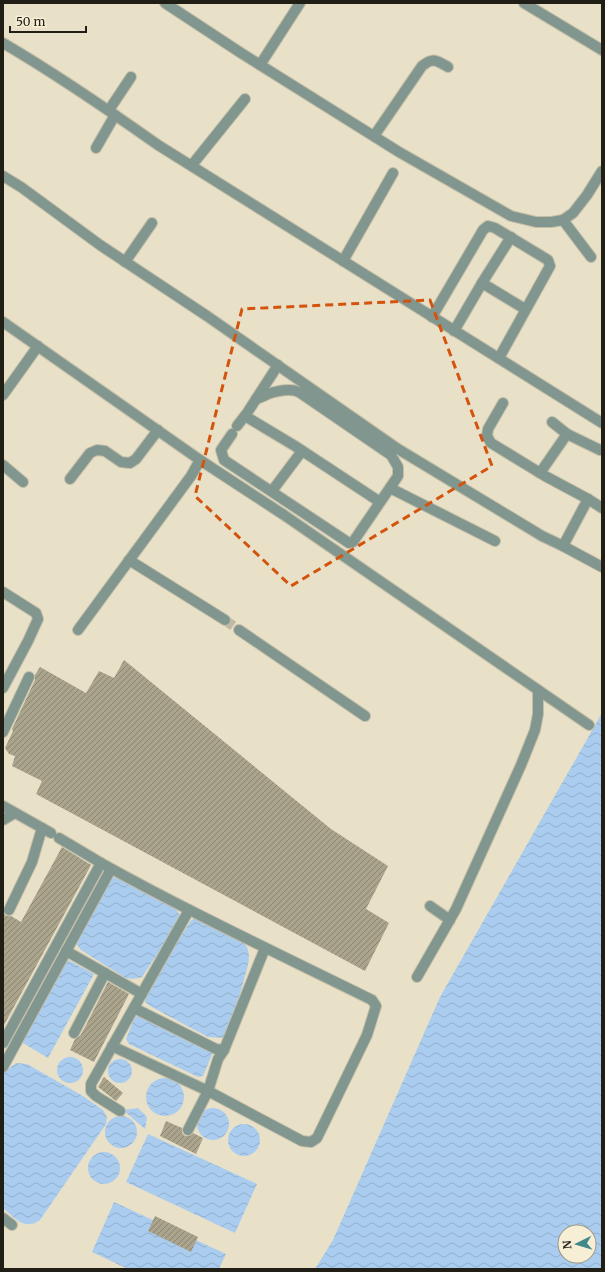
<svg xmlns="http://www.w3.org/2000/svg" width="605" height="1272" font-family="Merriweather,serif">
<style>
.water{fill:url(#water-waves);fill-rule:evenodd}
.building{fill:url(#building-hatch)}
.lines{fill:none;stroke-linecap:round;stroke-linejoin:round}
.minor-tunnel{stroke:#c0baa4;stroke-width:10;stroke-dasharray:10 5;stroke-linecap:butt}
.minor-casing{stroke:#c4bea8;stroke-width:12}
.minor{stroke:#80968e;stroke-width:10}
.marked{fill:none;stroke:#d4530d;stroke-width:3;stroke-dasharray:8 5;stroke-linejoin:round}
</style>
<defs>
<pattern id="water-waves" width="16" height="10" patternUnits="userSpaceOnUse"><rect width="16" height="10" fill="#aaccef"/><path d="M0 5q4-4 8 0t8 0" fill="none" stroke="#92afcc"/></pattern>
<pattern id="building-hatch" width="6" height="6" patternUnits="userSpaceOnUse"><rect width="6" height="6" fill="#aba48d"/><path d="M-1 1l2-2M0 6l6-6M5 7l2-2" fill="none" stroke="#8b8572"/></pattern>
</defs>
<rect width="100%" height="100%" fill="#e8e1c8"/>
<g class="water">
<path d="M 602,713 L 602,1269 L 315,1269 L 333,1240 L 440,997 ZM 565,1232 L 589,1232 L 589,1256 L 565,1256 Z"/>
<path d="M 112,877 L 118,878 L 174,905 L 179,914 L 179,921 L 142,977 C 136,979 132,979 126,978 L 81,950 L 77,945 L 77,938 Z"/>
<path d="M 199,918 L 240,939 C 249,946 250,954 248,965 L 229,1033 L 223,1038 L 208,1037 L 150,1006 L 145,1002 L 146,994 L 149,986 L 190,922 L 193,919 Z"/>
<path d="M 64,958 L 94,974 L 48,1058 L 18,1040 Z"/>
<path d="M 142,1015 L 213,1052 L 203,1076 L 198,1077 L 129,1044 L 126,1039 L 135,1017 Z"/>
<circle cx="70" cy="1070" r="13"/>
<circle cx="120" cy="1071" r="12"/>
<path d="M 16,1063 L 27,1064 L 83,1096 L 103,1110 L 107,1117 L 106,1124 L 40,1220 C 24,1231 15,1218 3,1208 L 3,1073 Z"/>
<circle cx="165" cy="1097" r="19"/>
<circle cx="213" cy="1124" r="16"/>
<path d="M 138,1108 L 147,1117 L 145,1129 L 123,1110 Z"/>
<circle cx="121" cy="1132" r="16"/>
<circle cx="244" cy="1140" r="16"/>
<path d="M 148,1134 L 257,1184 L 235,1233 L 126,1182 Z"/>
<circle cx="104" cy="1168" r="16"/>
<path d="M 114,1202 L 226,1254 L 219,1269 L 128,1269 L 92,1252 Z"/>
</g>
<g class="building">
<path d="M 124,660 L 331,829 L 388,866 L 366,909 L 389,923 L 365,971 L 36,794 L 42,781 L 12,766 L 15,756 L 9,754 L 5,748 L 13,731 L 12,729 L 35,680 L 35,675 L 40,667 L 86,693 L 99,671 L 114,678 Z"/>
<path d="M 62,847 L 91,865 L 3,1027 L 3,912 L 6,916 L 11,916 L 21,922 Z"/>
<path d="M 108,982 L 129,994 L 94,1062 L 70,1050 L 75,1039 L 80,1036 L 85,1027 Z"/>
<path d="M 104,1077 L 123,1093 L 116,1101 L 98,1087 Z"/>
<path d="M 166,1121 L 182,1128 L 182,1133 L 185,1136 L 189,1136 L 193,1133 L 203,1138 L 196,1154 L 160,1136 Z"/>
<path d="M 155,1216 L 198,1237 L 191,1252 L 148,1231 Z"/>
</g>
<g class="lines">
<path class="minor-tunnel" d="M 225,620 L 239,630"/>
<defs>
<g id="minor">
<path d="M 165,3 L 241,53 L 399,152 L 511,216 L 536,222 L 551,222 L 563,220 L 573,213 L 587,195 L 602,171"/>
<path d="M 524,3 L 602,50"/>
<path d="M 3,43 C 56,74 107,109 158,145 L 602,423"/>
<path d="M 260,65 L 300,3"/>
<path d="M 109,110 L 131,77"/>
<path d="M 374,136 L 422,66 C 433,57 436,60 448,67"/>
<path d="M 96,148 L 115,115"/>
<path d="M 192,165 L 245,99"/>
<path d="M 3,176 L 21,187 L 100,245 L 207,316 L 398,449 L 542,536 L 563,546 L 602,567"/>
<path d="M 563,220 L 591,257"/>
<path d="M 511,237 L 482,283 L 525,309"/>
<path d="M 343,261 L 393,173"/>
<path d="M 125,262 L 152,223"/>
<path d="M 432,317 L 483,230 L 488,226 L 495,228 L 548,260 L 550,266 L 499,358"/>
<path d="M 3,322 L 200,460 L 284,515 L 589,725"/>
<path d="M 454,331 L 482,283"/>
<path d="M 3,395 L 38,346"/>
<path d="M 503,403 L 488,429 L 487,436 L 491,443 L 545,476 L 588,499 L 602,508"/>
<path d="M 249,410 L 278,365"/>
<path d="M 245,416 L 295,446 L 380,502"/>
<path d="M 552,422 L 567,434"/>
<path d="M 237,426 L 247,413"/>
<path d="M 232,434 L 221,450 L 224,460 L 349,543 L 353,542 L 398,476 L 398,467 L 391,455 L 299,392 C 290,388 277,391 268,394 C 264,396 260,398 256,399"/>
<path d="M 3,465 L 23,482"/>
<path d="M 540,473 L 567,434 L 600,450"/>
<path d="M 70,479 L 90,453 L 97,450 L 105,451 L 121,462 L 130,463 L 136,459 L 158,430"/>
<path d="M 390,488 L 495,541"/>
<path d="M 272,491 L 302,451"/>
<path d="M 563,546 L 588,499"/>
<path d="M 129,560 L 225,620"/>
<path d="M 3,592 L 36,613 L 38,619 L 28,641 L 3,688"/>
<path d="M 78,630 L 191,476 L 200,460"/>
<path d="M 239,630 L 365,716"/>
<path d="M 3,732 L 29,677"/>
<path d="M 3,806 L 51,833"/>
<path d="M 3,820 L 15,813"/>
<path d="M 101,863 C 189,912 281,955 372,1000 L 376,1006 L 367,1035 L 317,1138 L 311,1142 L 302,1141 L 208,1091 L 112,1046"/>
<path d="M 430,906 L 450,920"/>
<path d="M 9,910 L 32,862 L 42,828"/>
<path d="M 66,951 L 142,994"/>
<path d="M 417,977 L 456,909 L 521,765 L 535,730 L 538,714 L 538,690"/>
<path d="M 134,1008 L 216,1049 L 224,1050 L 218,1059 L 208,1091 L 188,1130"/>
<path d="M 74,1033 L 105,973"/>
<path d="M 3,1043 L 101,863 L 59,838"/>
<path d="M 224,1050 L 265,948"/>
<path d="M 3,1067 L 111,869"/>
<path d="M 120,1111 L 96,1096 L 91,1091 L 91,1084 L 189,910"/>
<path d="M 3,1218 L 12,1225"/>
</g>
</defs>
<use href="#minor" class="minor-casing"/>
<use href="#minor" class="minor"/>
</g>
<path class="marked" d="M 430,300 L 492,466 L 291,586 L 195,496 L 242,309 Z"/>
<rect width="605" height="1272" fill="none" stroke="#201e15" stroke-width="8"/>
<g transform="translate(577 1244) rotate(265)"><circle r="19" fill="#f6eed5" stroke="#a09b88"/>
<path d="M0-3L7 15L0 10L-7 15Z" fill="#428a89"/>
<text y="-6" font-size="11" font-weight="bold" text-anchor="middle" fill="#201e15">N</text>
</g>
<path d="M10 26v6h76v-6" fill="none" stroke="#201e15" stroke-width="2"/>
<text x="16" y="26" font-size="12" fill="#201e15" stroke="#f6eed5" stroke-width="3" paint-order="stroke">50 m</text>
</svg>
